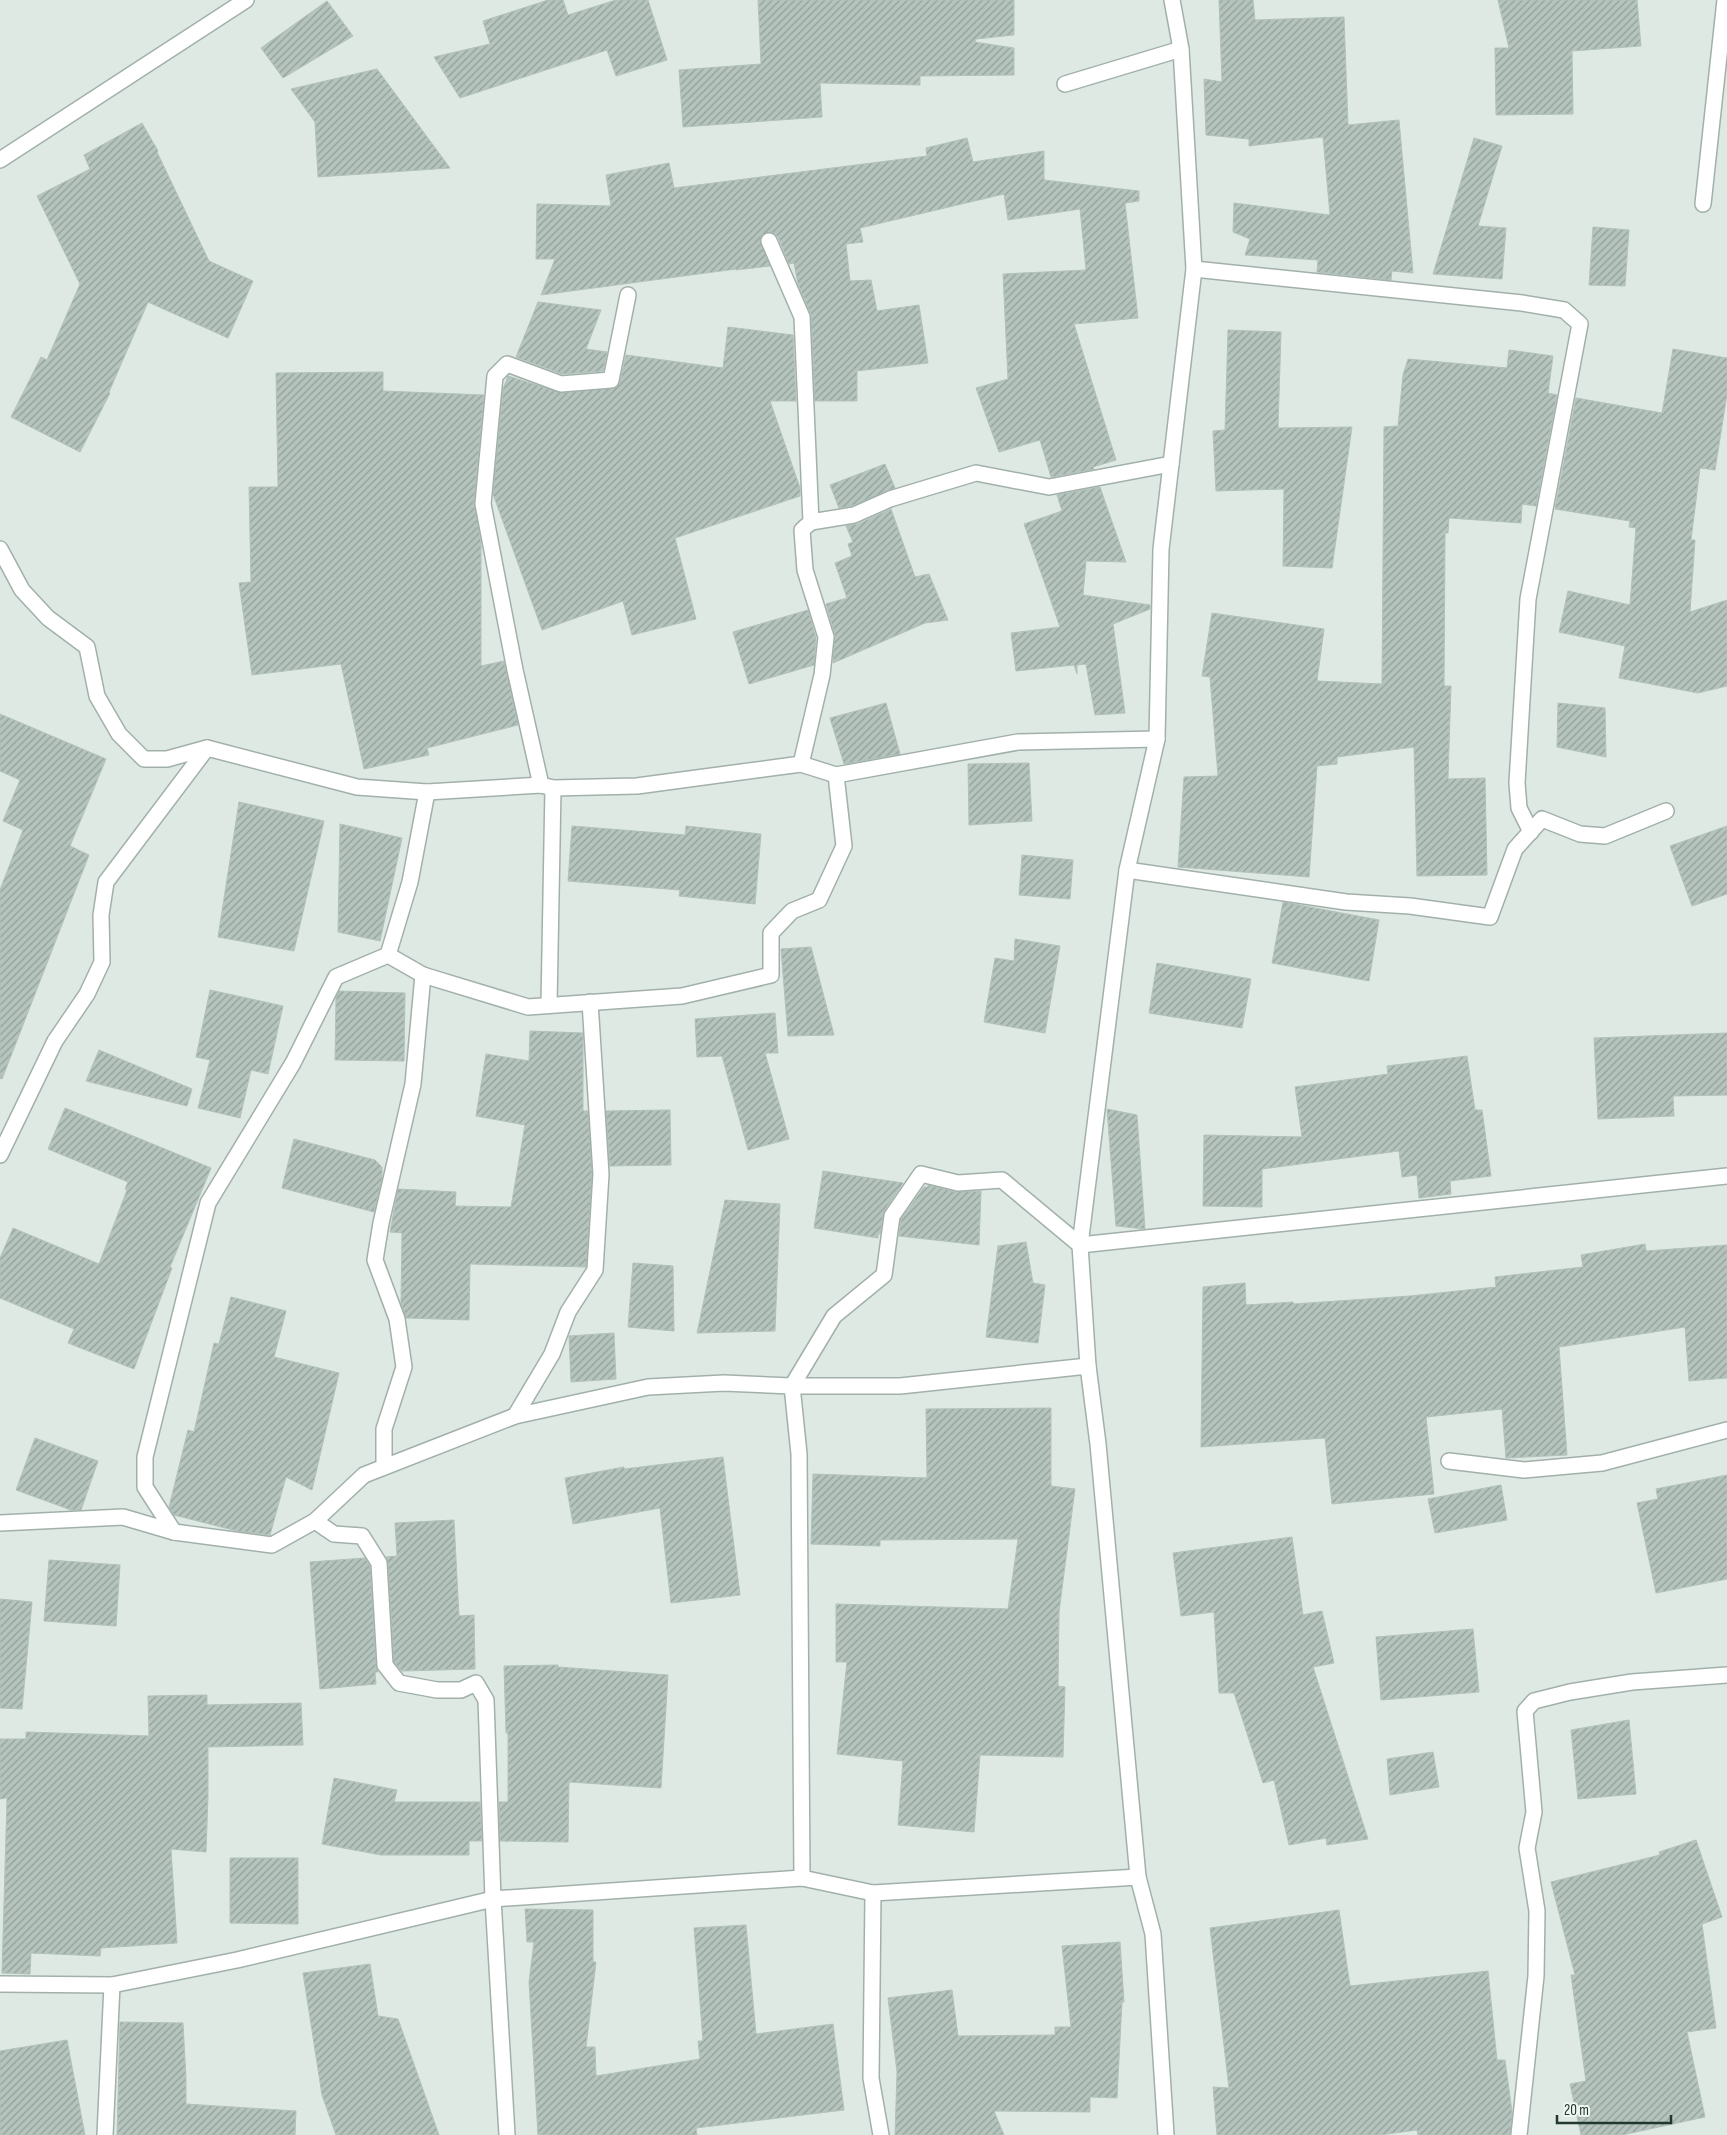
<svg xmlns="http://www.w3.org/2000/svg" width="1727" height="2135" font-family="'Sofia Sans Condensed',sans-serif">
<style>
.building{fill:url(#building-hatch);stroke:#b2c2bb}
.lines{fill:none;stroke-linecap:round;stroke-linejoin:round}
.street-casing{stroke:#a2b0ab;stroke-width:18}
.street{stroke:#fff;stroke-width:15}
</style>
<defs>
<pattern id="building-hatch" width="6" height="6" patternUnits="userSpaceOnUse" patternTransform="scale(1.25)"><rect width="6" height="6" fill="#b5c4bd"/><path d="M-1 1l2-2M0 6l6-6M5 7l2-2" fill="none" stroke="#93a09a"/></pattern>
</defs>
<rect width="100%" height="100%" fill="#dfe9e4"/>
<g class="building">
<path d="M 548,0 L 563,0 L 568,15 L 616,0 L 648,0 L 667,60 L 616,76 L 607,50 L 460,98 L 434,57 L 490,44 L 483,21 Z"/>
<path d="M 758,0 L 1014,0 L 1014,35 L 976,39 L 975,42 L 1014,48 L 1014,75 L 920,76 L 920,85 L 820,83 L 822,117 L 683,127 L 679,70 L 761,64 Z"/>
<path d="M 1219,0 L 1253,0 L 1255,20 L 1344,17 L 1348,125 L 1399,120 L 1413,273 L 1392,271 L 1391,280 L 1317,272 L 1318,260 L 1245,255 L 1250,239 L 1233,232 L 1234,203 L 1330,215 L 1323,137 L 1249,146 L 1249,139 L 1206,135 L 1204,79 L 1222,82 Z"/>
<path d="M 1498,0 L 1637,0 L 1641,46 L 1572,51 L 1573,114 L 1496,115 L 1495,48 L 1509,48 Z"/>
<path d="M 327,1 L 353,36 L 283,78 L 261,48 Z"/>
<path d="M 377,69 L 450,168 L 318,177 L 315,122 L 291,89 Z"/>
<path d="M 142,123 L 158,151 L 157,152 L 209,261 L 253,281 L 228,338 L 148,302 L 109,392 L 110,393 L 80,452 L 11,417 L 41,357 L 47,360 L 80,284 L 37,196 L 90,169 L 84,155 Z"/>
<path d="M 967,138 L 973,162 L 1044,151 L 1044,180 L 1139,191 L 1139,201 L 1125,203 L 1138,318 L 1074,324 L 1116,460 L 1093,467 L 1094,469 L 1051,477 L 1040,440 L 999,452 L 976,388 L 1008,379 L 1003,274 L 1086,270 L 1080,209 L 1008,220 L 1004,194 L 860,228 L 863,242 L 846,244 L 850,281 L 871,280 L 877,311 L 919,305 L 928,363 L 857,371 L 857,401 L 815,401 L 811,314 L 798,284 L 794,263 L 789,264 L 778,237 L 771,232 L 762,235 L 760,240 L 770,266 L 736,270 L 736,269 L 541,295 L 555,259 L 536,259 L 537,204 L 611,206 L 606,175 L 669,163 L 674,188 L 927,156 L 926,148 Z"/>
<path d="M 1474,138 L 1502,146 L 1478,226 L 1506,228 L 1502,279 L 1433,274 Z"/>
<path d="M 1593,227 L 1629,230 L 1625,286 L 1589,285 Z"/>
<path d="M 538,302 L 601,310 L 586,349 L 607,352 L 603,371 L 562,374 L 516,357 Z"/>
<path d="M 728,327 L 793,335 L 796,401 L 770,401 L 800,488 L 800,496 L 675,538 L 696,619 L 632,635 L 623,601 L 542,630 L 493,494 L 503,389 L 508,376 L 562,393 L 617,387 L 620,382 L 626,355 L 723,368 Z"/>
<path d="M 1228,330 L 1281,332 L 1278,428 L 1352,427 L 1332,568 L 1283,566 L 1284,489 L 1216,491 L 1213,431 L 1225,430 Z"/>
<path d="M 1673,349 L 1727,358 L 1727,394 L 1715,470 L 1700,468 L 1691,540 L 1695,540 L 1690,612 L 1727,600 L 1727,686 L 1698,693 L 1619,678 L 1625,646 L 1559,632 L 1568,591 L 1630,605 L 1636,528 L 1629,527 L 1630,521 L 1555,509 L 1576,398 L 1662,413 Z"/>
<path d="M 1509,350 L 1553,356 L 1548,393 L 1557,395 L 1536,506 L 1522,504 L 1521,523 L 1449,518 L 1448,533 L 1445,533 L 1444,686 L 1451,686 L 1448,779 L 1485,778 L 1487,875 L 1417,876 L 1414,747 L 1337,757 L 1337,764 L 1317,766 L 1309,877 L 1178,867 L 1184,777 L 1218,776 L 1210,677 L 1202,676 L 1212,613 L 1324,629 L 1317,681 L 1382,684 L 1384,427 L 1398,426 L 1403,375 L 1408,359 L 1507,368 Z"/>
<path d="M 383,372 L 383,391 L 484,395 L 474,503 L 481,542 L 481,666 L 504,661 L 518,725 L 427,748 L 429,755 L 364,769 L 341,664 L 252,675 L 239,583 L 251,582 L 249,487 L 278,487 L 276,373 Z"/>
<path d="M 885,464 L 895,488 L 851,506 L 839,508 L 830,485 Z"/>
<path d="M 1100,487 L 1126,562 L 1086,561 L 1083,595 L 1150,605 L 1150,609 L 1113,624 L 1125,713 L 1095,715 L 1086,664 L 1077,665 L 1077,674 L 1074,665 L 1016,671 L 1011,633 L 1060,627 L 1024,524 L 1062,511 L 1057,495 Z"/>
<path d="M 891,509 L 915,577 L 929,574 L 948,620 L 925,623 L 833,663 L 835,635 L 826,604 L 847,598 L 835,563 L 852,556 L 848,544 L 853,542 L 846,526 L 858,524 Z"/>
<path d="M 808,610 L 816,638 L 814,665 L 749,684 L 733,632 Z"/>
<path d="M 886,703 L 900,754 L 844,764 L 830,718 Z"/>
<path d="M 1558,703 L 1605,708 L 1606,757 L 1557,747 Z"/>
<path d="M 0,714 L 106,759 L 70,846 L 89,855 L 2,1079 L 0,1078 L 0,890 L 23,830 L 3,821 L 20,780 L 0,771 Z"/>
<path d="M 1029,763 L 1032,821 L 969,825 L 968,764 Z"/>
<path d="M 239,802 L 324,821 L 294,951 L 218,937 Z"/>
<path d="M 340,824 L 402,838 L 380,941 L 338,932 Z"/>
<path d="M 572,826 L 685,835 L 686,826 L 761,834 L 755,904 L 679,896 L 680,890 L 568,881 Z"/>
<path d="M 1727,826 L 1727,894 L 1692,906 L 1670,846 Z"/>
<path d="M 1022,855 L 1073,860 L 1070,899 L 1019,895 Z"/>
<path d="M 1283,902 L 1379,920 L 1369,981 L 1272,963 Z"/>
<path d="M 1015,939 L 1060,946 L 1045,1033 L 984,1022 L 995,958 L 1014,961 Z"/>
<path d="M 811,947 L 834,1035 L 788,1036 L 781,949 Z"/>
<path d="M 1157,963 L 1251,979 L 1242,1028 L 1149,1013 Z"/>
<path d="M 210,990 L 283,1006 L 268,1074 L 251,1070 L 240,1118 L 198,1108 L 210,1060 L 196,1057 Z"/>
<path d="M 339,991 L 405,993 L 404,1061 L 335,1060 L 336,998 Z"/>
<path d="M 775,1013 L 778,1053 L 765,1053 L 789,1139 L 748,1150 L 722,1056 L 697,1057 L 695,1019 Z"/>
<path d="M 530,1031 L 583,1033 L 583,1111 L 588,1111 L 592,1174 L 586,1267 L 470,1264 L 469,1320 L 406,1318 L 401,1303 L 402,1233 L 390,1232 L 398,1189 L 456,1192 L 455,1206 L 511,1207 L 525,1125 L 476,1116 L 486,1054 L 529,1061 Z"/>
<path d="M 1727,1033 L 1727,1095 L 1673,1096 L 1674,1116 L 1598,1119 L 1594,1038 Z"/>
<path d="M 99,1050 L 192,1089 L 187,1106 L 86,1081 Z"/>
<path d="M 1467,1056 L 1475,1110 L 1482,1110 L 1491,1176 L 1450,1181 L 1451,1194 L 1419,1198 L 1417,1175 L 1402,1177 L 1399,1151 L 1262,1169 L 1262,1207 L 1203,1206 L 1204,1135 L 1302,1137 L 1295,1087 L 1388,1074 L 1387,1066 Z"/>
<path d="M 65,1108 L 211,1168 L 170,1267 L 172,1268 L 134,1369 L 68,1343 L 74,1329 L 0,1298 L 0,1258 L 13,1228 L 99,1264 L 127,1190 L 125,1189 L 128,1182 L 48,1149 Z"/>
<path d="M 1107,1109 L 1137,1115 L 1145,1229 L 1116,1226 Z"/>
<path d="M 670,1110 L 671,1165 L 610,1166 L 606,1111 Z"/>
<path d="M 294,1139 L 375,1160 L 382,1167 L 382,1179 L 374,1212 L 282,1188 Z"/>
<path d="M 823,1171 L 903,1183 L 884,1211 L 880,1234 L 878,1234 L 878,1238 L 814,1228 Z"/>
<path d="M 928,1185 L 956,1192 L 981,1191 L 979,1245 L 899,1236 L 901,1219 L 924,1187 L 928,1187 Z"/>
<path d="M 725,1200 L 780,1204 L 775,1331 L 697,1333 Z"/>
<path d="M 1026,1242 L 1033,1283 L 1045,1285 L 1038,1343 L 986,1337 L 998,1246 Z"/>
<path d="M 1645,1244 L 1646,1251 L 1727,1245 L 1727,1378 L 1689,1381 L 1685,1327 L 1559,1347 L 1567,1455 L 1506,1458 L 1502,1409 L 1426,1417 L 1434,1494 L 1332,1504 L 1325,1438 L 1201,1447 L 1203,1287 L 1245,1283 L 1246,1305 L 1293,1302 L 1294,1304 L 1410,1296 L 1496,1287 L 1495,1277 L 1583,1267 L 1581,1255 Z"/>
<path d="M 633,1263 L 673,1266 L 674,1331 L 628,1327 Z"/>
<path d="M 231,1297 L 286,1311 L 274,1357 L 339,1373 L 312,1490 L 286,1477 L 270,1535 L 237,1531 L 174,1515 L 169,1507 L 188,1430 L 194,1432 L 214,1343 L 219,1344 Z"/>
<path d="M 614,1333 L 616,1379 L 571,1382 L 569,1336 Z"/>
<path d="M 1051,1408 L 1051,1486 L 1075,1489 L 1059,1612 L 1058,1686 L 1065,1687 L 1063,1757 L 980,1755 L 974,1832 L 898,1825 L 903,1761 L 837,1754 L 847,1662 L 836,1662 L 836,1604 L 1008,1609 L 1018,1539 L 880,1540 L 880,1546 L 811,1544 L 813,1474 L 927,1478 L 926,1409 Z"/>
<path d="M 35,1438 L 98,1461 L 81,1510 L 71,1510 L 16,1490 Z"/>
<path d="M 723,1457 L 740,1595 L 671,1603 L 660,1508 L 573,1524 L 565,1478 L 624,1467 L 624,1469 Z"/>
<path d="M 1727,1475 L 1727,1579 L 1656,1593 L 1637,1503 L 1658,1499 L 1656,1489 Z"/>
<path d="M 1501,1485 L 1507,1520 L 1435,1533 L 1428,1499 Z"/>
<path d="M 454,1520 L 459,1616 L 474,1615 L 475,1669 L 402,1671 L 394,1662 L 388,1562 L 386,1557 L 397,1556 L 395,1523 Z"/>
<path d="M 1292,1537 L 1303,1615 L 1322,1611 L 1334,1663 L 1313,1667 L 1368,1839 L 1327,1845 L 1326,1838 L 1289,1845 L 1274,1780 L 1263,1783 L 1234,1693 L 1219,1693 L 1214,1612 L 1181,1616 L 1173,1553 Z"/>
<path d="M 365,1558 L 370,1566 L 376,1666 L 378,1672 L 375,1672 L 376,1684 L 320,1689 L 310,1562 Z"/>
<path d="M 49,1560 L 120,1565 L 116,1626 L 44,1621 Z"/>
<path d="M 0,1599 L 32,1602 L 22,1709 L 0,1708 Z"/>
<path d="M 1473,1629 L 1479,1692 L 1381,1700 L 1376,1637 Z"/>
<path d="M 558,1665 L 558,1667 L 668,1675 L 661,1788 L 569,1782 L 568,1842 L 500,1841 L 499,1802 L 508,1802 L 508,1733 L 506,1733 L 504,1666 Z"/>
<path d="M 207,1695 L 207,1705 L 301,1703 L 303,1745 L 208,1747 L 208,1796 L 206,1852 L 171,1849 L 177,1943 L 101,1948 L 100,1956 L 31,1953 L 30,1974 L 2,1973 L 7,1798 L 0,1799 L 0,1739 L 26,1739 L 26,1732 L 149,1736 L 148,1696 Z"/>
<path d="M 1629,1720 L 1636,1794 L 1578,1799 L 1571,1730 Z"/>
<path d="M 1433,1752 L 1439,1787 L 1390,1795 L 1387,1759 Z"/>
<path d="M 334,1778 L 397,1790 L 394,1802 L 480,1802 L 482,1841 L 469,1841 L 469,1855 L 381,1855 L 322,1844 Z"/>
<path d="M 1696,1840 L 1722,1917 L 1702,1924 L 1716,2028 L 1687,2032 L 1705,2117 L 1622,2135 L 1581,2135 L 1570,2084 L 1586,2081 L 1571,1975 L 1575,1975 L 1551,1882 L 1660,1855 L 1659,1852 Z"/>
<path d="M 230,1858 L 298,1858 L 298,1924 L 230,1923 Z"/>
<path d="M 525,1909 L 593,1910 L 593,1962 L 596,1962 L 586,2047 L 595,2047 L 596,2076 L 700,2059 L 698,2041 L 703,2041 L 694,1928 L 746,1925 L 756,2034 L 833,2024 L 844,2110 L 696,2128 L 697,2135 L 538,2135 L 529,1982 L 534,1942 L 527,1942 Z"/>
<path d="M 1339,1910 L 1350,1986 L 1488,1971 L 1497,2060 L 1505,2060 L 1512,2112 L 1510,2135 L 1418,2135 L 1417,2130 L 1380,2135 L 1217,2135 L 1213,2087 L 1229,2088 L 1210,1928 Z"/>
<path d="M 1120,1942 L 1124,2002 L 1122,2002 L 1117,2098 L 1090,2097 L 1090,2112 L 994,2111 L 1004,2135 L 895,2135 L 897,2072 L 888,1998 L 952,1990 L 958,2036 L 1055,2035 L 1055,2027 L 1071,2027 L 1062,1946 Z"/>
<path d="M 370,1964 L 378,2016 L 398,2019 L 439,2135 L 336,2135 L 322,2095 L 303,1973 Z"/>
<path d="M 120,2022 L 183,2023 L 186,2078 L 186,2104 L 296,2111 L 295,2135 L 117,2135 Z"/>
<path d="M 67,2040 L 85,2135 L 0,2135 L 0,2051 Z"/>
</g>
<g class="lines">
<defs>
<g id="street">
<path d="M 1065,84 L 1181,49"/>
<path d="M 0,160 L 246,0"/>
<path d="M 1703,204 L 1725,0"/>
<path d="M 769,241 L 802,317 L 811,522 L 802,530 L 805,570 L 826,637 L 822,675 L 801,764"/>
<path d="M 1194,269 L 1522,303 L 1564,310 L 1580,324 L 1528,599 L 1517,783 L 1519,808 L 1531,832"/>
<path d="M 811,522 L 854,515 L 890,499 L 976,473 L 1049,487 L 1171,464"/>
<path d="M 0,549 L 22,590 L 48,618 L 87,647 L 97,696 L 119,734 L 144,759 L 167,759 L 207,748 L 357,787 L 427,792 L 541,785 L 553,788 L 637,786 L 801,764 L 836,775 L 1018,742 L 1157,739"/>
<path d="M 541,785 L 515,670 L 483,504 L 495,376 L 507,364 L 561,384 L 611,380 L 628,295"/>
<path d="M 1127,870 L 1346,902 L 1410,906 L 1490,917 L 1515,849 L 1542,819 L 1580,834 L 1605,836 L 1666,811"/>
<path d="M 388,955 L 423,975 L 528,1007 L 682,996 L 771,975 L 771,933 L 792,911 L 819,900 L 844,846 L 836,775"/>
<path d="M 549,1005 L 553,788"/>
<path d="M 0,1155 L 55,1041 L 87,994 L 102,962 L 101,915 L 106,882 L 207,748"/>
<path d="M 515,1416 L 552,1354 L 568,1312 L 595,1270 L 601,1174 L 590,1002"/>
<path d="M 1449,1461 L 1524,1470 L 1602,1463 L 1727,1430"/>
<path d="M 384,1467 L 384,1429 L 404,1367 L 397,1319 L 375,1260 L 381,1223 L 413,1084 L 423,975"/>
<path d="M 315,1521 L 334,1534 L 362,1536 L 379,1563 L 385,1665 L 399,1683 L 437,1690 L 461,1690 L 476,1683 L 486,1700 L 493,1899 L 507,2135"/>
<path d="M 0,1523 L 123,1517 L 174,1532 L 272,1545 L 315,1521 L 364,1475 L 515,1416 L 648,1387 L 724,1383 L 792,1386 L 900,1386 L 1088,1366"/>
<path d="M 174,1532 L 145,1487 L 145,1457 L 208,1203 L 293,1063 L 336,977 L 388,955 L 410,882 L 427,792"/>
<path d="M 802,1878 L 799,1454 L 792,1386 L 834,1316 L 884,1275 L 892,1216 L 921,1174 L 958,1183 L 1002,1180 L 1080,1245 L 1727,1176"/>
<path d="M 873,1893 L 871,2078 L 881,2135"/>
<path d="M 0,1984 L 112,1985 L 237,1960 L 493,1899 L 802,1878 L 873,1893 L 1138,1877"/>
<path d="M 105,2135 L 112,1985"/>
<path d="M 1166,2135 L 1153,1934 L 1138,1877 L 1098,1444 L 1088,1366 L 1080,1245 L 1127,870 L 1157,739 L 1161,549 L 1194,269 L 1181,49 L 1172,0"/>
<path d="M 1519,2135 L 1536,1976 L 1537,1911 L 1527,1848 L 1534,1812 L 1525,1711 L 1534,1701 L 1570,1692 L 1632,1682 L 1727,1675"/>
</g>
</defs>
<use href="#street" class="street-casing"/>
<use href="#street" class="street"/>
</g>
<path d="M1557 2115v8h114v-8" fill="none" stroke="#213831" stroke-width="2.5"/>
<text x="1564" y="2115" font-size="15" fill="#213831" stroke="#eff6f2" stroke-width="4" paint-order="stroke">20 m</text>
</svg>
